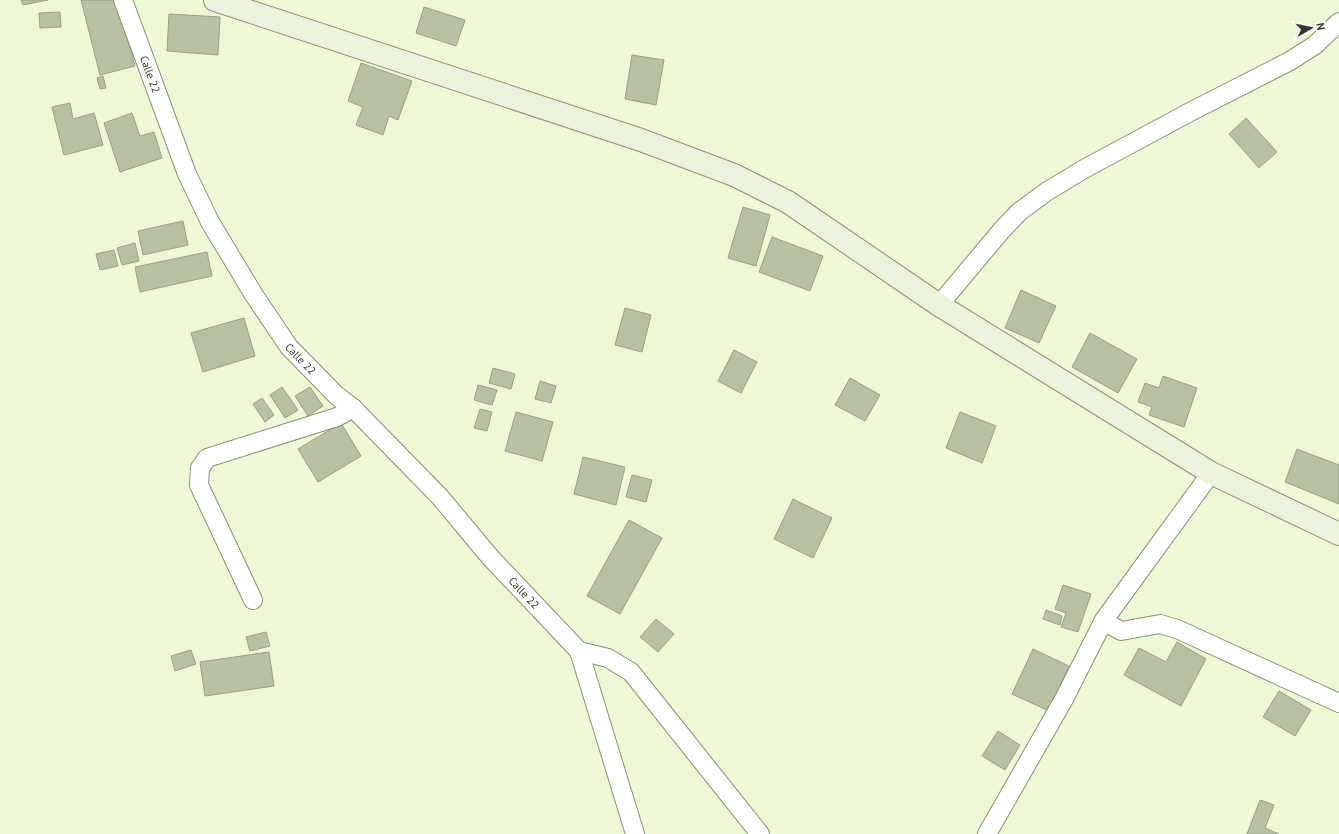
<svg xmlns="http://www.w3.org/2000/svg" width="1339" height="834" font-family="'PT Sans',sans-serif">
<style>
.building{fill:#b8c2a2;stroke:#97a082}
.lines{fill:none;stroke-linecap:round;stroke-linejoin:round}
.street-casing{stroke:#889274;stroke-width:20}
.secondary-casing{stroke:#889274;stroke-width:24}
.street{stroke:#fff;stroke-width:18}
.secondary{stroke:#ecf3dc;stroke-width:22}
.labels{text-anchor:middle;stroke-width:4;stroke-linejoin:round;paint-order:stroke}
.street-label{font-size:11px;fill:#33372a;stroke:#fff}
</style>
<rect width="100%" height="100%" fill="#edf8d6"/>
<g class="building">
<path d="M 21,0 L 48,0 L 23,5 Z"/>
<path d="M 81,0 L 117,0 L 135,66 L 100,75 Z"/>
<path d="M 424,7 L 465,20 L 456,46 L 416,33 Z"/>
<path d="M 60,12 L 61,27 L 40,28 L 39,13 Z"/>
<path d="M 169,14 L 220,17 L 218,55 L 167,51 Z"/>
<path d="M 632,55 L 664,60 L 656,105 L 625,99 Z"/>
<path d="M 361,63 L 412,81 L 398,120 L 389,116 L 383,135 L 356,125 L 363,107 L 348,101 Z"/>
<path d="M 103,76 L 106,88 L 100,89 L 97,78 Z"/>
<path d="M 70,103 L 73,119 L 94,113 L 103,145 L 64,155 L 52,107 Z"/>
<path d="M 132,113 L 140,136 L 154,132 L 162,158 L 120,172 L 104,123 Z"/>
<path d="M 1246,118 L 1277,152 L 1259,168 L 1229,134 Z"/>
<path d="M 743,207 L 770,215 L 756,266 L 728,258 Z"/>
<path d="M 183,221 L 188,245 L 143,255 L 138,231 Z"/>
<path d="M 772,237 L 823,256 L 810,291 L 759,272 Z"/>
<path d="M 135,243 L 139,261 L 122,265 L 117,248 Z"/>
<path d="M 114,250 L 118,266 L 100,270 L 96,254 Z"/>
<path d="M 207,252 L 212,276 L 140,292 L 135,267 Z"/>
<path d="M 1021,290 L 1056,306 L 1039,343 L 1005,328 Z"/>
<path d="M 625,308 L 651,315 L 642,352 L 615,345 Z"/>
<path d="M 244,318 L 255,356 L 203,372 L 191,333 Z"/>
<path d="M 1090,333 L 1137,359 L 1118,393 L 1072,367 Z"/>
<path d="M 734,350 L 757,362 L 741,393 L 718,381 Z"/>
<path d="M 493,368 L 515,374 L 511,389 L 489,383 Z"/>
<path d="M 1163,376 L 1197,388 L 1184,427 L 1149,415 L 1152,407 L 1138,402 L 1145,383 L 1159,388 Z"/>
<path d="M 850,378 L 880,395 L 865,421 L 835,405 Z"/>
<path d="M 540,381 L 556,386 L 551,403 L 535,399 Z"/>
<path d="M 478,385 L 497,390 L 492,405 L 474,400 Z"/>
<path d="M 282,387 L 298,410 L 285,418 L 270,395 Z"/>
<path d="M 310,387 L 323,406 L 308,416 L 295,396 Z"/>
<path d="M 262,398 L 274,415 L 265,422 L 253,404 Z"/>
<path d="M 480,409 L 492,412 L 487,431 L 474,428 Z"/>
<path d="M 516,412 L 553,422 L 542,461 L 505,451 Z"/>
<path d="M 960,412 L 996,426 L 982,463 L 946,448 Z"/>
<path d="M 341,423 L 361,456 L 318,482 L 298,449 Z"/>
<path d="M 1297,449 L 1339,465 L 1339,504 L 1285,482 Z"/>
<path d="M 583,457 L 625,467 L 616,505 L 574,494 Z"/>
<path d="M 632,475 L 652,480 L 646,502 L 626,497 Z"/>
<path d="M 793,499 L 832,518 L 813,558 L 774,539 Z"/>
<path d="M 629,520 L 662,538 L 620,614 L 587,596 Z"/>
<path d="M 1063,585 L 1091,594 L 1078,632 L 1061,627 L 1066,613 L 1055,609 Z"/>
<path d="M 1046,610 L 1062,616 L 1060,625 L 1043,619 Z"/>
<path d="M 656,619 L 674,634 L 658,652 L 640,637 Z"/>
<path d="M 266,632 L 270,646 L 250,651 L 246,637 Z"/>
<path d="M 1177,642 L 1206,659 L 1181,706 L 1124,675 L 1139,648 L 1166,662 Z"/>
<path d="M 1033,649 L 1069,666 L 1049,711 L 1012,694 Z"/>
<path d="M 191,650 L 196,664 L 175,671 L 171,656 Z"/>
<path d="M 269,652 L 274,686 L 205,696 L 200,662 Z"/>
<path d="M 1279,691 L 1311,710 L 1295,736 L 1263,717 Z"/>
<path d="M 998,731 L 1020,745 L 1005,770 L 982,756 Z"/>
<path d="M 1260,800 L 1274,805 L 1265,828 L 1279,834 L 1247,834 Z"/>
</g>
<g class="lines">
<defs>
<g id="street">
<path id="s1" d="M 123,0 L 187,174 L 210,222 L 254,295 L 289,347 L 336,395 L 353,408 L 440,497 L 490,557 L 579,651 L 635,834"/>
<path d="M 939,305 L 1001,231 L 1019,212 L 1046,192 L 1084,169 L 1190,112 L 1290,61 L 1315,45 L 1339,22"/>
<path d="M 253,600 L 199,485 L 200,468 L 207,458 L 337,417 L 353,408"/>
<path d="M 1104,620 L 1112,626 L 1121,631 L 1160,624 L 1177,629 L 1339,703"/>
<path d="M 579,651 L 608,658 L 631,672 L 760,834"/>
<path d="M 987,834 L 1064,699 L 1104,620 L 1211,473"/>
</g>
<path id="secondary" d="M 215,0 L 641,140 L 734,175 L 788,202 L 939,305 L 1211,473 L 1339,534"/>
</defs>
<use href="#street" class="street-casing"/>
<use href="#secondary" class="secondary-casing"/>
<use href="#street" class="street"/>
<use href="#secondary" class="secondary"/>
</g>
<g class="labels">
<g class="street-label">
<text dy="4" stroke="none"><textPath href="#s1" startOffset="79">Calle 22</textPath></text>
<text dy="4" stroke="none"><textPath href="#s1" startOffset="403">Calle 22</textPath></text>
<text dy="4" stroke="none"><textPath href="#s1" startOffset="727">Calle 22</textPath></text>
</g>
</g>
<g transform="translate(1311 28) rotate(81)" stroke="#ffffff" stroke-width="3" paint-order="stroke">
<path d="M0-3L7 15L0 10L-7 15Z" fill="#33372a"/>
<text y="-6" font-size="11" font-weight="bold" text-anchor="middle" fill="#33372a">N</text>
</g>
</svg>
